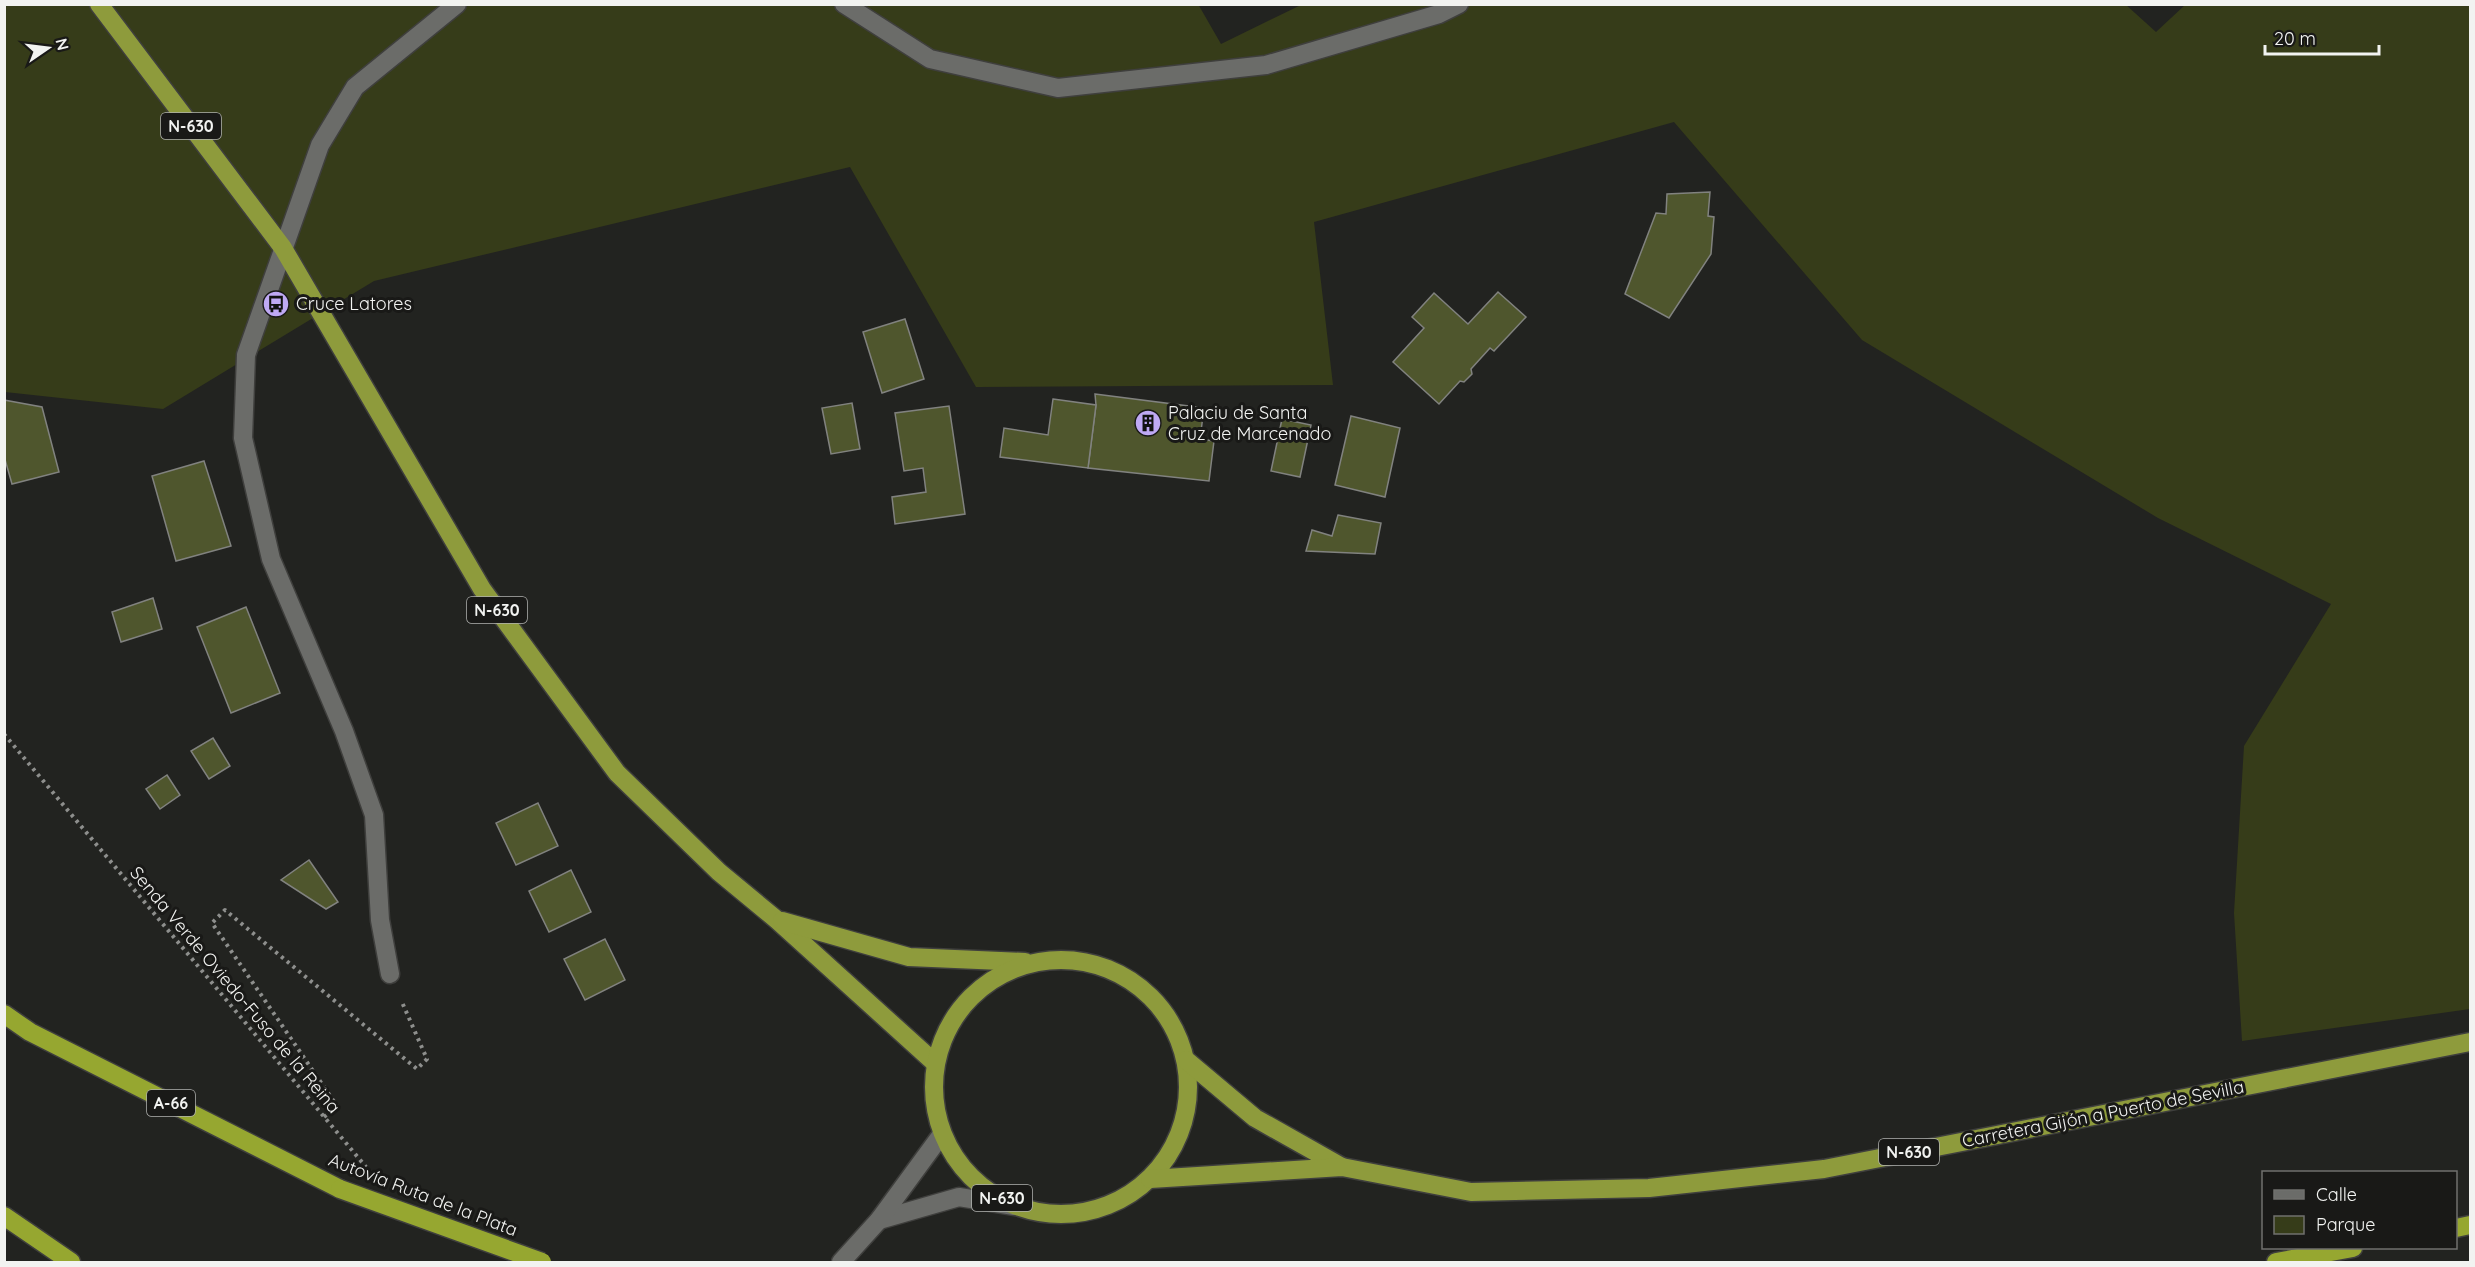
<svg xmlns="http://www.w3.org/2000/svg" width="2475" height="1267" font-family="Quicksand,sans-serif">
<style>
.green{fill:#363c19}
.building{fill:#4f562d;stroke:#81827f;stroke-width:1.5}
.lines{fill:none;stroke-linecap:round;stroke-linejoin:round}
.minor-casing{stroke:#3f3f3d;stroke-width:21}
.tertiary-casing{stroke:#3f3f3d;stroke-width:21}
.trunk-casing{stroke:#3f3f3d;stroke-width:21}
.motorway-casing{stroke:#3f3f3d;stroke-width:21}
.path{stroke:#8e8f8d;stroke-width:4;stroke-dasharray:3 4.5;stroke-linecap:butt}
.minor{stroke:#6b6c69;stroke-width:18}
.tertiary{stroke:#6b6c69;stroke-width:18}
.trunk{stroke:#8e9b3c;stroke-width:18}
.motorway{stroke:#96a730;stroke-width:18}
.motorway-bridge-casing{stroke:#3f3f3d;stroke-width:21;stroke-linecap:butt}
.motorway-bridge{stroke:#96a730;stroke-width:18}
.labels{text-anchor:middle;stroke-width:6;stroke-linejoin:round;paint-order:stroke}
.shield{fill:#191917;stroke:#b1b2b0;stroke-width:1.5}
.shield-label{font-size:16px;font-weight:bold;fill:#f2f3f1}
.poi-label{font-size:18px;fill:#f2f3f1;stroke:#191917;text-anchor:start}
.street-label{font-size:18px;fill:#f2f3f1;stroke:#191917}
</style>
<rect width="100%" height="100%" fill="#222320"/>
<path class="green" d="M 1198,4 L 1221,44 L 1303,4 L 2125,4 L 2156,32 L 2185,5 L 2470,5 L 2470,1009 L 2242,1041 L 2234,913 L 2244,746 L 2331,604 L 2158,518 L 1862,340 L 1674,122 L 1314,222 L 1333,385 L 976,387 L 850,167 L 374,281 L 163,409 L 5,392 L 5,5 Z"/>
<g class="building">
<path d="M 1710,192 L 1708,216 L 1714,217 L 1711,254 L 1669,318 L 1625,294 L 1656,213 L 1666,214 L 1667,194 Z"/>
<path d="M 1498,292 L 1526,317 L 1494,351 L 1490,348 L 1471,369 L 1472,374 L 1464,382 L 1460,381 L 1439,404 L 1393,362 L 1424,328 L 1412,317 L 1434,293 L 1468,324 Z"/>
<path d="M 905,319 L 924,379 L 882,393 L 863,332 Z"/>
<path d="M 1095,394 L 1204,408 L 1200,439 L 1214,441 L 1209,481 L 1088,468 L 1096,405 Z"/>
<path d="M 1053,399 L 1096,405 L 1088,468 L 1000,457 L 1004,428 L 1048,435 Z"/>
<path d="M 4,400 L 42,407 L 59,472 L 12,484 L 4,456 Z"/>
<path d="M 852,403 L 860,449 L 831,454 L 822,408 Z"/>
<path d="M 949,406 L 965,514 L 895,524 L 892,497 L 926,492 L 923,468 L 904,471 L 895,413 Z"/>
<path d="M 1351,416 L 1400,428 L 1385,497 L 1335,485 Z"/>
<path d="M 1282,419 L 1311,425 L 1300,477 L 1271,471 Z"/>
<path d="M 204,461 L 231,546 L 176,561 L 152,476 Z"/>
<path d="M 1338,515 L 1381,523 L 1375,554 L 1306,551 L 1312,530 L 1332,536 Z"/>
<path d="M 153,598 L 162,629 L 121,642 L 112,612 Z"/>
<path d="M 246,607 L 280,693 L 231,713 L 197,627 Z"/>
<path d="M 213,738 L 230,766 L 209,779 L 191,751 Z"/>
<path d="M 167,775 L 180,795 L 160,809 L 146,789 Z"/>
<path d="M 538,803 L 558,846 L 516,865 L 496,823 Z"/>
<path d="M 309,860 L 338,902 L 326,909 L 281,880 Z"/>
<path d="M 571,870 L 591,912 L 549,932 L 529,891 Z"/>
<path d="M 605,939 L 625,980 L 585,1000 L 564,959 Z"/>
</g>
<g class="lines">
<defs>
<g id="minor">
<path d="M 844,4 L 930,59 L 1058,88 L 1266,65 L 1439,14 L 1459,4"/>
<path d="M 390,974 L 380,920 L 374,815 L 344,731 L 271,559 L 243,438 L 246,355 L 320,145 L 355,87 L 457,4"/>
</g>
<g id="tertiary">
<path d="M 879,1220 L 959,1197 L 1014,1206"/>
<path d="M 841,1262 L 879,1220 L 942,1134"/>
</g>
<g id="trunk">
<path d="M 99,4 L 283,248 L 482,589 L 617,773 L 719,872 L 777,920 L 935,1063"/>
<path d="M 782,921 L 909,957 L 1025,962"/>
<circle cx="1061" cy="1087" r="127"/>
<path d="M 1186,1060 L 1255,1118 L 1342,1167"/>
<path d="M 1150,1179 L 1342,1167 L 1471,1192 L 1649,1188 L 1824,1169 L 2470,1042"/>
</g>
<g id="motorway">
<path d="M 4,1014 L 30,1032 L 340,1189"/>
<path d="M 4,1216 L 71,1262"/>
<path d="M 2456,1228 L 2470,1225"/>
<path d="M 2276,1262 L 2353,1248"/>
</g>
</defs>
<use href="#minor" class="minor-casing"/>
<use href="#tertiary" class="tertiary-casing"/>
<use href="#trunk" class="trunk-casing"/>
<use href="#motorway" class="motorway-casing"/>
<g class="path">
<path d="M 4,734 L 366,1167"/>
<path d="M 324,1117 L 337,1106 L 212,923 L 225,910 L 417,1069 L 427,1059 L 401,1000"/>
</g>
<use href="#minor" class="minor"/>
<use href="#tertiary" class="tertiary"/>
<use href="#trunk" class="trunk"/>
<use href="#motorway" class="motorway"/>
<defs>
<path id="motorway-bridge" d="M 340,1189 L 542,1262"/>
</defs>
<use href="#motorway-bridge" class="motorway-bridge-casing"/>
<use href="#motorway-bridge" class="motorway-bridge"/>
</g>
<defs>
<symbol id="bus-disc" viewBox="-11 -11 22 22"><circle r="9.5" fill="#bfa9f4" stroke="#191917"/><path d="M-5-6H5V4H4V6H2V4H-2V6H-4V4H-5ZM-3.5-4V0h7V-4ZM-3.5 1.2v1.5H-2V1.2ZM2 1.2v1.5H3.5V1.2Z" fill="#111"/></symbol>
<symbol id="building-disc" viewBox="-11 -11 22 22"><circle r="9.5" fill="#bfa9f4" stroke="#191917"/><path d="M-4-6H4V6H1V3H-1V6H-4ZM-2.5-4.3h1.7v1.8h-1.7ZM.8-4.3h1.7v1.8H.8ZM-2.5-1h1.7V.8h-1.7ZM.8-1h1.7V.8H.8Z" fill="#111"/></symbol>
</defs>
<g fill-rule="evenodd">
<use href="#bus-disc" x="261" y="289" width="30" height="30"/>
<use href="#building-disc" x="1133" y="408" width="30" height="30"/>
</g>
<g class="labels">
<g class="shield">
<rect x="161" y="113" width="60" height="26" rx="4.5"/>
<rect x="467" y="597" width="60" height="26" rx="4.5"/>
<rect x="147" y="1090" width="48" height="26" rx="4.5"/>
<rect x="1879" y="1139" width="60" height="26" rx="4.5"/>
<rect x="972" y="1185" width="60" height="26" rx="4.5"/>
</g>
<g class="shield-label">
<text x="191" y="132">N-630</text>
<text x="497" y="616">N-630</text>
<text x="171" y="1109">A-66</text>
<text x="1909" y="1158">N-630</text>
<text x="1002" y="1204">N-630</text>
</g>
<g class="poi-label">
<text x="296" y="310">Cruce Latores</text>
<text x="1168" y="419">Palaciu de Santa<tspan x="1168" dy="21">Cruz de Marcenado</tspan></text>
</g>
<g class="street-label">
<text transform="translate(235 990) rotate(50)" y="6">Senda Verde Oviedo-Fuso de la Reina</text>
<text transform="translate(2103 1114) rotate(-11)" y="6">Carretera Gijón a Puerto de Sevilla</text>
<text transform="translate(423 1195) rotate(21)" y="6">Autovía Ruta de la Plata</text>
</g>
</g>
<rect width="2475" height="1267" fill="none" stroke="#f2f3f1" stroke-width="12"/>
<rect x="2262" y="1171" width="195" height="78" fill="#191917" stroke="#70706e" stroke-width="1.5"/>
<rect x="2274" y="1190" width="30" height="9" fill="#6b6c69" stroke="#70706e" stroke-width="1.5"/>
<text x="2316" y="1201" font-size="18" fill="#f2f3f1">Calle</text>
<rect x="2274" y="1216" width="30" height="18" fill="#363c19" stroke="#70706e" stroke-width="1.5"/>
<text x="2316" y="1231" font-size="18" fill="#f2f3f1">Parque</text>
<g transform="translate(48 48) rotate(76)" stroke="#191917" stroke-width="4.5" paint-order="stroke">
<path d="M0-4.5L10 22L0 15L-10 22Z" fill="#f2f3f1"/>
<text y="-9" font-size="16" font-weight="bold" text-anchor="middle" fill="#f2f3f1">N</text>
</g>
<path d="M2265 45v9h114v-9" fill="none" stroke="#f2f3f1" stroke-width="3"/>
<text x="2274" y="45" font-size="18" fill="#f2f3f1" stroke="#191917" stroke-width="4.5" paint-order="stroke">20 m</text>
</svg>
